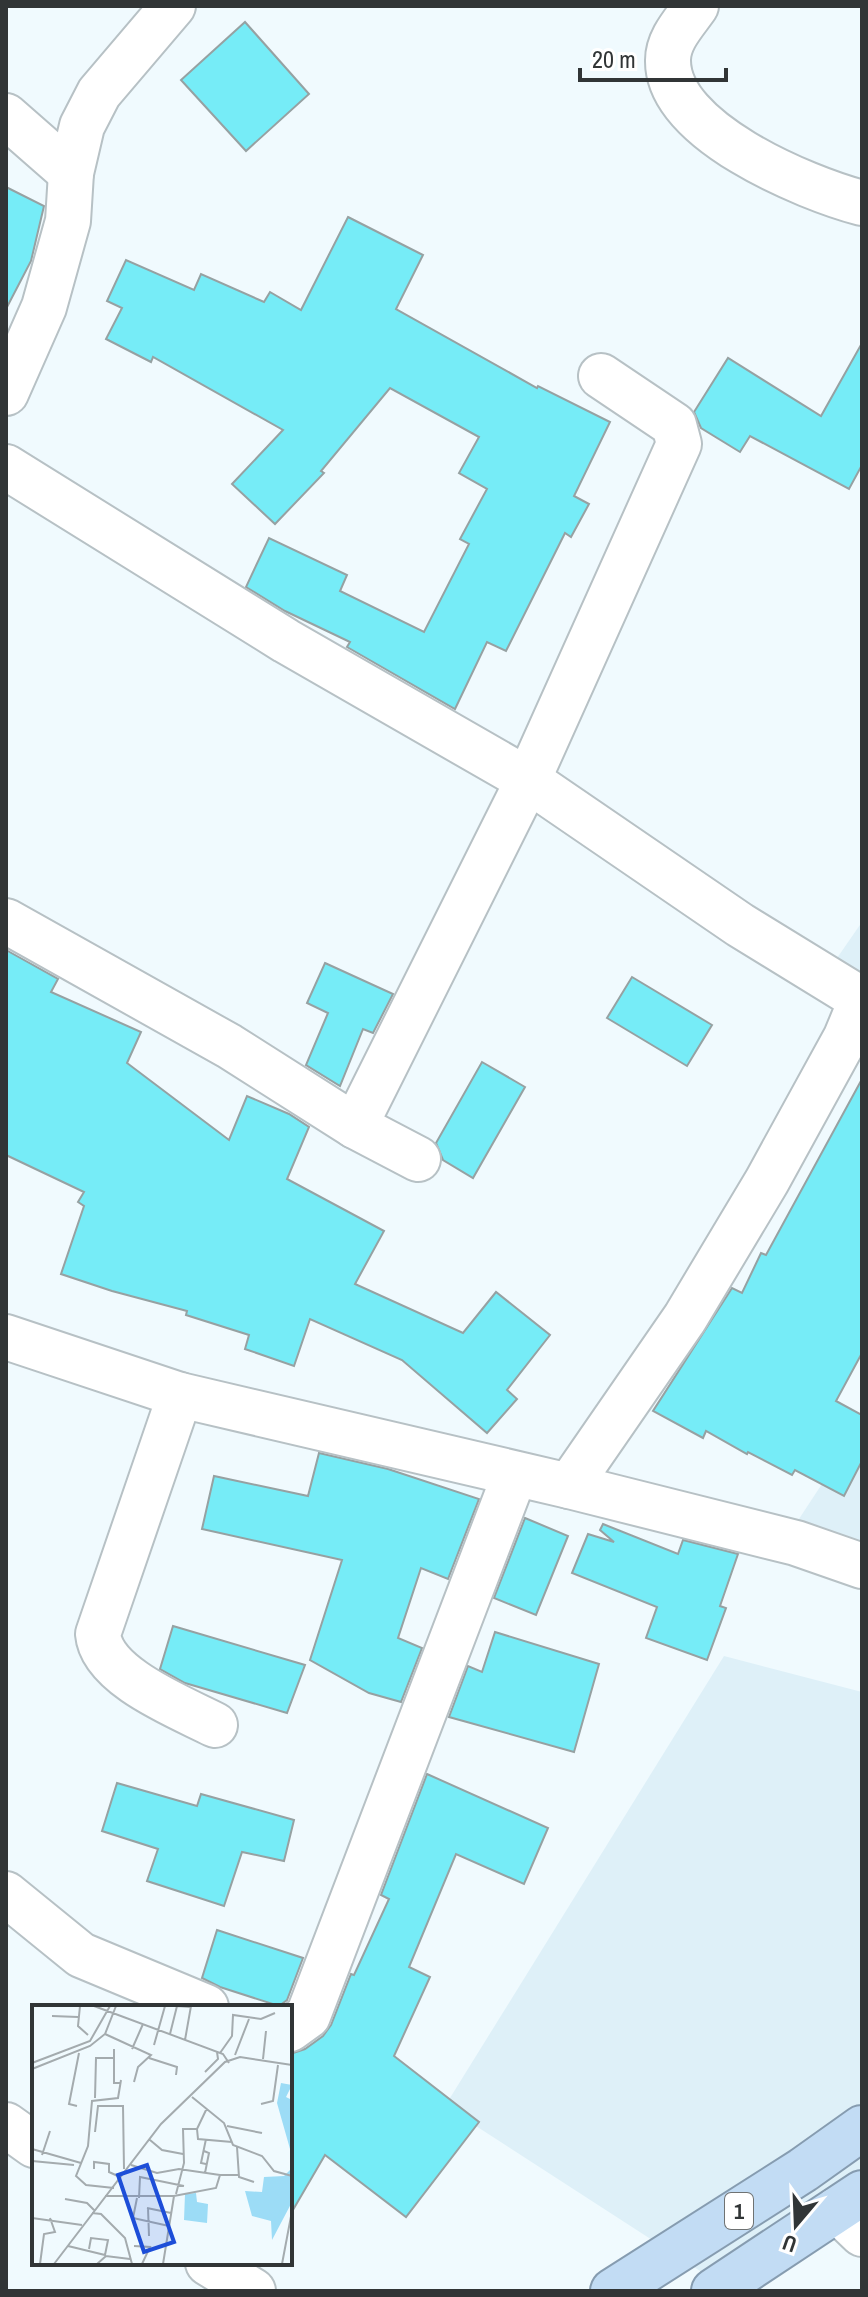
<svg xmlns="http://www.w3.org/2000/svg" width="868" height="2297" font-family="'Archivo Narrow',sans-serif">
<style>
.built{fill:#def0f8}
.building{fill:#76ecf7;stroke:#96a1a2;stroke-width:2}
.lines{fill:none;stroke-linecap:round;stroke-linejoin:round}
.minor-casing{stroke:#b7c1c5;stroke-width:48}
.trunk-casing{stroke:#869cb0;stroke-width:48}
.minor{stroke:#fff;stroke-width:44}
.trunk{stroke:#c2dcf4;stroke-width:44}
.labels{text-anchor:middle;stroke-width:7;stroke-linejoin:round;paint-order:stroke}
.shield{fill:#fff;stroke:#6f7272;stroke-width:2}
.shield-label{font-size:22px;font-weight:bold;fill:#313536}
.inset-road{fill:none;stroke:#a4abae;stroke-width:2}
.view{fill:#1d4ed8;fill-opacity:0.15;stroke:#1d4ed8;stroke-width:4}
.inset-edge{fill:none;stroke:#313536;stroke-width:4}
</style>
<rect width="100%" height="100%" fill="#f0fafe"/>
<g class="built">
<path d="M 862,922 L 862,979 L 835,961 Z"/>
<path d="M 862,1423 L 862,1548 L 797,1522 Z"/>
<path d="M 724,1656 L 862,1692 L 862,2212 L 731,2291 L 445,2106 Z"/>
</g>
<g class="building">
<path d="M 245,22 L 309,94 L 246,151 L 181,80 Z"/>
<path d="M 6,187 L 44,206 L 31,261 L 6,309 Z"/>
<path d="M 348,217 L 423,255 L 396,309 L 537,388 L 538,386 L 610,422 L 574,496 L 589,504 L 571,537 L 565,533 L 506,651 L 487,642 L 455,709 L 347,647 L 350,642 L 285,611 L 246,587 L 269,538 L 347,575 L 340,591 L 424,632 L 469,544 L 460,539 L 487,489 L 459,473 L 479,437 L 390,388 L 321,471 L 324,473 L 275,524 L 232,484 L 283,430 L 153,357 L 151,362 L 106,339 L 122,308 L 107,301 L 126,260 L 194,290 L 201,274 L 264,302 L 270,292 L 301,310 Z"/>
<path d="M 862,343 L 862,465 L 849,489 L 750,436 L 740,452 L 701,428 L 694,412 L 728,358 L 821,416 Z"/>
<path d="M 6,950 L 58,979 L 51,992 L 141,1032 L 127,1063 L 229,1140 L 247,1096 L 289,1114 L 309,1127 L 287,1179 L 384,1231 L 355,1284 L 463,1333 L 496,1292 L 550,1335 L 507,1390 L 517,1399 L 487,1433 L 402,1360 L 310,1319 L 294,1366 L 245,1349 L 249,1335 L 186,1315 L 187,1311 L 112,1291 L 61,1274 L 84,1206 L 78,1202 L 84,1192 L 6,1155 Z"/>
<path d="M 325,963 L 393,994 L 373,1033 L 363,1029 L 340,1086 L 306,1065 L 328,1013 L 307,1003 Z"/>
<path d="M 632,977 L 712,1025 L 687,1066 L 607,1018 Z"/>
<path d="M 482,1062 L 525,1087 L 473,1178 L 443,1160 L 436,1143 Z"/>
<path d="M 862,1079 L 862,1353 L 836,1401 L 862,1415 L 862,1461 L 844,1496 L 795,1470 L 792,1475 L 748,1452 L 747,1454 L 706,1431 L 703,1438 L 653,1411 L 732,1288 L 742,1293 L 761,1253 L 766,1255 Z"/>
<path d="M 319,1453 L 388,1469 L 479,1499 L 448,1579 L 421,1568 L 398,1638 L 422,1648 L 401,1702 L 369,1693 L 310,1660 L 342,1560 L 202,1529 L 214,1476 L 308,1496 Z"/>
<path d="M 525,1518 L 568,1536 L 536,1615 L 494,1598 Z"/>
<path d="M 603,1524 L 678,1554 L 683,1540 L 738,1554 L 720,1606 L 726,1608 L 707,1660 L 646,1638 L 657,1607 L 572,1573 L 588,1534 L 614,1542 L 600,1530 Z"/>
<path d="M 173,1626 L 305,1665 L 287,1713 L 185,1683 L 160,1669 Z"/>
<path d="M 495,1632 L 599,1664 L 574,1752 L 449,1717 L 468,1666 L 482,1672 Z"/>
<path d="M 427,1774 L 548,1828 L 524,1884 L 456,1854 L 409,1967 L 430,1977 L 394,2056 L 479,2122 L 406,2217 L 325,2155 L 290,2215 L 290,2054 L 305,2049 L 323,2036 L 331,2025 L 351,1974 L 354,1975 L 389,1899 L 381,1895 Z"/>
<path d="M 117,1783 L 197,1806 L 201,1794 L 294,1820 L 284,1861 L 242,1852 L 224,1906 L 147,1881 L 158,1849 L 102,1831 Z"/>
<path d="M 217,1930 L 303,1958 L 287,2000 L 279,2006 L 220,1987 L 202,1978 Z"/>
</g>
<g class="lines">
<defs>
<g id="minor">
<path d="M 696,6 C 685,22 668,39 668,60 C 667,131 805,188 862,203"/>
<path d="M 6,116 L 71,173"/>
<path d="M 6,393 L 44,307 L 68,221 L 71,173 L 82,126 L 99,93 L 173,6"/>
<path d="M 6,467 L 286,641 L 528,780 L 740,925 L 854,995 L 860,1003 L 846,1037 L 767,1181 L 685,1318 L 569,1486"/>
<path d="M 6,921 L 229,1046 L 355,1126 L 418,1159"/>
<path d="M 355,1126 L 528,780 L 679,444 L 674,425 L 601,376"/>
<path d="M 6,1337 L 180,1395 L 569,1486 L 796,1543 L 862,1566"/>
<path d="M 180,1395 L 98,1634 C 102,1677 180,1707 215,1725"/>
<path d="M 6,1894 L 81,1955 L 206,2007"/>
<path d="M 290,2029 L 308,2016 L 515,1474"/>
<path d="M 6,2125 L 34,2145"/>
<path d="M 837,2210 L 862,2234"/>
<path d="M 208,2263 L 253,2291"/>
</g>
<g id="trunk">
<path d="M 613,2291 L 803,2170 L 862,2128"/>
<path d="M 714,2291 L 862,2193"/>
</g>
</defs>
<use href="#minor" class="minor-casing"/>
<use href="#trunk" class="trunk-casing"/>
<use href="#minor" class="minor"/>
<use href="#trunk" class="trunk"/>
</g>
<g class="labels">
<rect class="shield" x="725" y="2193" width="28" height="36" rx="6"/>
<g class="shield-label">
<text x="739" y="2219">1</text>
</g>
</g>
<g transform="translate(32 2005)">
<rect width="260" height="260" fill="#f0fafe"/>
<path d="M 249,78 L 260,80 L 254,92 L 260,95 L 260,151 L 245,98 ZM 260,163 L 260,197 L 240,235 L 239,216 L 220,211 L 213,186 L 230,187 L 232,172 L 252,171 ZM 164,188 L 165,197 L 176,199 L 175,218 L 152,215 L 153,189 Z" fill="#9cdcf6"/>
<path class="inset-road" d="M 48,1 L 46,21 L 56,30M 62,1 L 191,49 L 197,58M 20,11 L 46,12M 73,29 L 119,50 L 106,62 L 102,77M 138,29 L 145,1 L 159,2M 153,35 L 159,1M 122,40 L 133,1M 82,44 L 82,78 L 89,78M 100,44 L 111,19M 188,48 L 200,31 L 201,10 L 229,14 L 243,8M 203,50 L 217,14M 117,53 L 145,62 L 144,70M 231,54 L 234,26M 0,58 L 58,36 L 78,1M 0,64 L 58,41 L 73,29 L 84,1M 173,67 L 186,54 L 185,47M 160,92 L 192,118 L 201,140 L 230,151 L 242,166 L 260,171M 63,93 L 64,53 L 83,53M 229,99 L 241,96 L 246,60M 45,101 L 37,99 L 47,48M 195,121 L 230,128M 165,124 L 166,134 L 200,137M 63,127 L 66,101 L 91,101 L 92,164M 174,134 L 169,158 L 174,159M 118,135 L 130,145 L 151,149M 205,142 L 207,172 L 222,177M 0,144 L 49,158M 172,146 L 177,148 L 173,168M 10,150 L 18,126M 0,156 L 42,160M 99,160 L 125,168 L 147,164 L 188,170M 62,164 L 62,157 L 77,159 L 77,167 L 88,172M 82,183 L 54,180 L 44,171 L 56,141 L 60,96 L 86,93 L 89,75M 144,189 L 152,158 L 151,124 L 165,124 L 175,103M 73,191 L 142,191 L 184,183 L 188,170 L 207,170M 105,193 L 101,213 L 137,221M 107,193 L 108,172 L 152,181M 33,194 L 55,198 L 62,205M 115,203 L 139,208M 116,203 L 117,231M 60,208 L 69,209 L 93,233 L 100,259M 0,213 L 50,220M 36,241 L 73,250 L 76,235 L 59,233 L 57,244M 102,241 L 118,242 L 110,259M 8,259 L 12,229 L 23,227 L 18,213M 22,259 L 129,119 L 193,57 L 208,52 L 260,60M 65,259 L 74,251 L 98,254M 131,259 L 142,191M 250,259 L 260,206"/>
<path class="view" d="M 115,160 L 142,237 L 112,247 L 86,170 Z"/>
<rect width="260" height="260" class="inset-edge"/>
</g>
<rect width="868" height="2297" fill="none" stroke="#313536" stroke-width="16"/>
<g transform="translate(796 2225) rotate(199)" stroke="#ffffff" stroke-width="6" paint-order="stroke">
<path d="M0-6L14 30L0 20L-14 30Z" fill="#313536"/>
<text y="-12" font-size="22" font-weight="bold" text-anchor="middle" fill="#313536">U</text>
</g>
<path d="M580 68v12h146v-12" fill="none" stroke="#313536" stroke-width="4"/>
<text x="592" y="68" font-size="24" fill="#313536" stroke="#ffffff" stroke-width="6" paint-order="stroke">20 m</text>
</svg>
